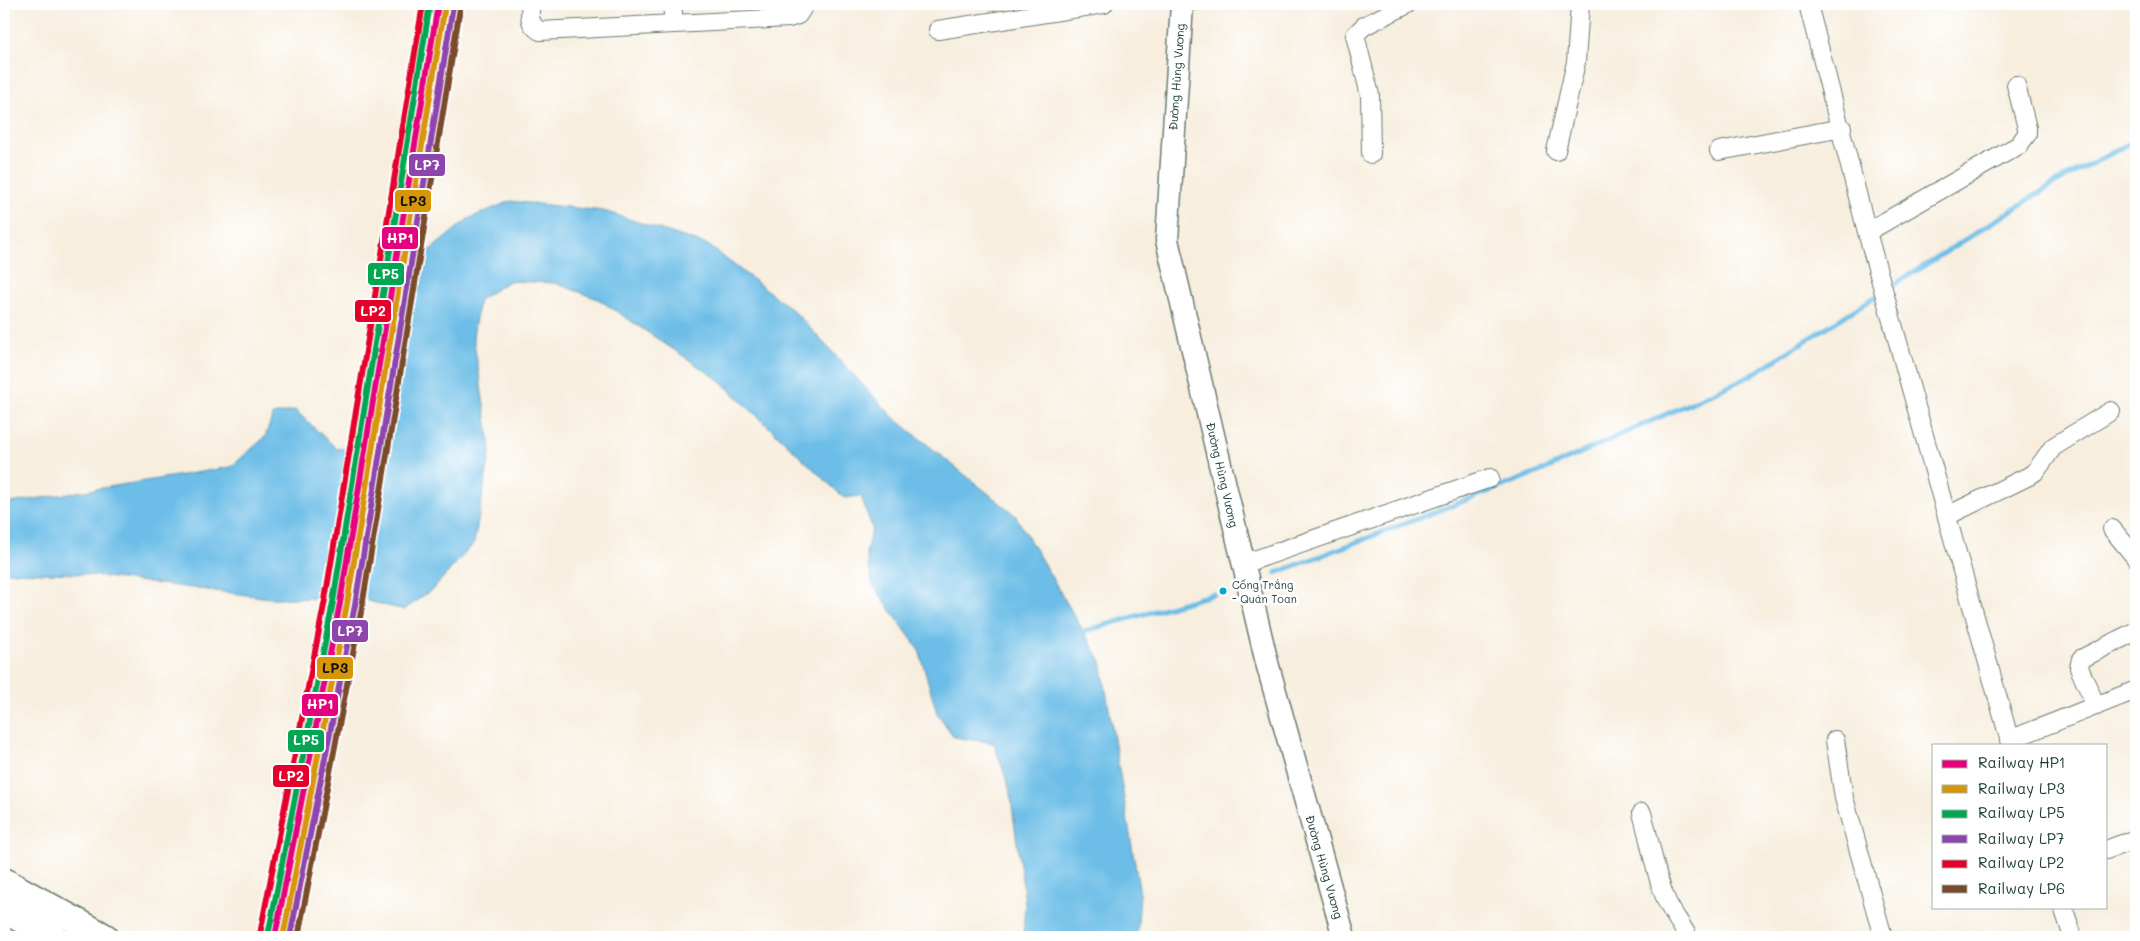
<svg xmlns="http://www.w3.org/2000/svg" width="2140" height="941" font-family="Mali,sans-serif">
<style>
.water{fill:#6cbde7;stroke:#467d8e}
.lines{fill:none;stroke-linecap:round;stroke-linejoin:round}
.stream{stroke:#6cbde7;stroke-width:5}
.minor-casing{stroke:#6b7b70;stroke-width:20}
.major-casing{stroke:#6b7b70;stroke-width:25}
.highway-casing{stroke:#6b7b70;stroke-width:29}
.minor{stroke:#fff;stroke-width:18}
.major{stroke:#fff;stroke-width:22}
.highway{stroke:#fff;stroke-width:26}
.rail-1-casing{stroke:#fff;stroke-width:10}
.rail-2-casing{stroke:#fff;stroke-width:10}
.rail-3-casing{stroke:#fff;stroke-width:10}
.rail-4-casing{stroke:#fff;stroke-width:10}
.rail-5-casing{stroke:#fff;stroke-width:10}
.rail-6-casing{stroke:#fff;stroke-width:10}
.rail-1{stroke:#e5007d;stroke-width:6}
.rail-2{stroke:#d79608;stroke-width:6}
.rail-3{stroke:#00a651;stroke-width:6}
.rail-4{stroke:#8e44ad;stroke-width:6}
.rail-5{stroke:#e4002b;stroke-width:6}
.rail-6{stroke:#7a4b2a;stroke-width:6}
.bus-dot{fill:#00a9ce;stroke:#fff;stroke-width:2}
.labels{text-anchor:middle;stroke-width:5;stroke-linejoin:round;paint-order:stroke}
.bus-label{font-size:11px;fill:#1f3d34;stroke:#fff;text-anchor:start}
.street-label{font-size:12px;fill:#1f3d34;stroke:#fff}
.line-badge{stroke:#fff;stroke-width:2}
.badge-label{font-size:14px;text-anchor:middle;font-weight:bold;fill:#fff}
.pale-badge-label{font-size:14px;text-anchor:middle;font-weight:bold;fill:#111}
</style>
<rect width="100%" height="100%" fill="#fff"/>
<filter id="ink" filterUnits="userSpaceOnUse"><feTurbulence type="fractalNoise" baseFrequency=".02" numOctaves="2"/><feDisplacementMap in="SourceGraphic" scale="10" xChannelSelector="R" yChannelSelector="G"/><feConvolveMatrix kernelMatrix="1 2 1 2 8 2 1 2 1" color-interpolation-filters="sRGB"/></filter>
<filter id="wash" filterUnits="userSpaceOnUse"><feTurbulence type="fractalNoise" baseFrequency=".0096" numOctaves="4" result="noise"/><feDisplacementMap in="SourceGraphic" scale="20" xChannelSelector="R" yChannelSelector="G"/><feGaussianBlur stdDeviation="1.12" result="paint"/><feColorMatrix in="noise" values="0 0 0 0 0 0 0 0 0 0 0 0 0 0 0 0 0 1.4 0 .05"/><feComposite in="paint" operator="in"/></filter>
<g filter="url(#wash)">
<rect width="100%" height="100%" fill="#f7eede"/>
<path class="water" d="M 510,201 L 604,211 L 708,245 L 794,311 L 893,417 L 1015,515 L 1101,661 L 1140,894 L 1137,937 L 1023,937 L 1025,902 L 1010,791 L 994,743 L 954,737 L 937,713 L 919,650 L 873,585 L 866,553 L 872,528 L 861,496 L 844,498 L 719,380 L 598,299 L 555,283 L 509,281 L 479,300 L 473,336 L 491,449 L 474,543 L 434,588 L 404,610 L 360,599 L 270,598 L 82,574 L 4,572 L 4,504 L 231,467 L 265,437 L 273,415 L 295,410 L 337,449 L 390,445 L 397,353 L 412,265 L 468,219 Z"/>
<g class="lines">
<g class="stream">
<path d="M 1276,573 L 1537,473 L 1750,376 L 2050,186 L 2136,140"/>
<path d="M 1078,633 L 1214,594"/>
</g>
</g>
</g>
<g filter="url(#ink)">
<g class="lines">
<defs>
<g id="minor">
<path d="M 531,4 C 529,15 529,25 540,31 L 789,18 L 798,15 L 805,4"/>
<path d="M 673,4 L 673,24"/>
<path d="M 1808,4 L 1867,232 L 2011,745"/>
<path d="M 938,30 L 1104,4"/>
<path d="M 1556,151 L 1576,62 L 1580,4"/>
<path d="M 1719,151 L 1842,128"/>
<path d="M 1371,154 L 1370,95 L 1355,35 L 1364,26 L 1408,4"/>
<path d="M 1867,232 L 2019,145 L 2027,134 L 2027,128 L 2016,85"/>
<path d="M 1947,516 L 2029,476 L 2036,471 L 2053,447 L 2111,411"/>
<path d="M 2112,529 L 2136,558"/>
<path d="M 1243,564 L 1490,478"/>
<path d="M 2096,706 L 2079,668 L 2081,659 L 2136,631"/>
<path d="M 1835,740 L 1844,798 L 1883,937"/>
<path d="M 2009,740 L 2136,690"/>
<path d="M 1642,813 C 1650,840 1654,870 1665,897 C 1670,911 1681,923 1688,937"/>
<path d="M 2106,850 L 2136,839"/>
<path d="M 2063,907 L 2073,937"/>
</g>
<path id="major" d="M 1182,4 L 1167,240 L 1267,663 L 1344,937"/>
<g id="highway">
<path d="M 4,881 L 105,937"/>
<path d="M 4,910 L 54,937"/>
</g>
</defs>
<use href="#minor" class="minor-casing"/>
<use href="#major" class="major-casing"/>
<use href="#highway" class="highway-casing"/>
<use href="#minor" class="minor"/>
<use href="#major" class="major"/>
<use href="#highway" class="highway"/>
<defs>
<path id="rail-1" d="M 275,937 L 340,603 L 438,4"/>
<path id="rail-2" d="M 283,937 L 347,604 L 445,5"/>
<path id="rail-3" d="M 268,936 L 333,602 L 430,4"/>
<path id="rail-4" d="M 290,937 L 355,605 L 453,6"/>
<path id="rail-5" d="M 260,934 L 325,600 L 423,4"/>
<path id="rail-6" d="M 298,937 L 362,607 L 460,8"/>
</defs>
<use href="#rail-1" class="rail-1-casing"/>
<use href="#rail-2" class="rail-2-casing"/>
<use href="#rail-3" class="rail-3-casing"/>
<use href="#rail-4" class="rail-4-casing"/>
<use href="#rail-5" class="rail-5-casing"/>
<use href="#rail-6" class="rail-6-casing"/>
<use href="#rail-1" class="rail-1"/>
<use href="#rail-2" class="rail-2"/>
<use href="#rail-3" class="rail-3"/>
<use href="#rail-4" class="rail-4"/>
<use href="#rail-5" class="rail-5"/>
<use href="#rail-6" class="rail-6"/>
</g>
</g>
<circle class="bus-dot" cx="1223" cy="591" r="4.5"/>
<g class="labels">
<g class="bus-label">
<text x="1232" y="589">Cống Trắng<tspan x="1232" dy="14">- Quán Toan</tspan></text>
</g>
<g class="street-label">
<text transform="translate(1177 77) rotate(-86)" y="4">Đường Hùng Vương</text>
<text transform="translate(1222 475) rotate(77)" y="4">Đường Hùng Vương</text>
<text transform="translate(1324 867) rotate(74)" y="4">Đường Hùng Vương</text>
</g>
</g>
<g class="line-badge">
<rect x="408" y="153" width="38" height="24" rx="5" fill="#8e44ad"/>
<rect x="394" y="189" width="38" height="24" rx="5" fill="#d79608"/>
<rect x="381" y="226" width="38" height="24" rx="5" fill="#e5007d"/>
<rect x="367" y="262" width="38" height="24" rx="5" fill="#00a651"/>
<rect x="354" y="299" width="38" height="24" rx="5" fill="#e4002b"/>
<rect x="331" y="619" width="38" height="24" rx="5" fill="#8e44ad"/>
<rect x="316" y="656" width="38" height="24" rx="5" fill="#d79608"/>
<rect x="301" y="693" width="38" height="24" rx="5" fill="#e5007d"/>
<rect x="287" y="729" width="38" height="24" rx="5" fill="#00a651"/>
<rect x="272" y="764" width="38" height="24" rx="5" fill="#e4002b"/>
</g>
<g class="badge-label">
<text x="427" y="170">LP7</text>
<text x="400" y="243">HP1</text>
<text x="386" y="279">LP5</text>
<text x="373" y="316">LP2</text>
<text x="350" y="636">LP7</text>
<text x="320" y="709">HP1</text>
<text x="306" y="745">LP5</text>
<text x="291" y="781">LP2</text>
</g>
<g class="pale-badge-label">
<text x="413" y="206">LP3</text>
<text x="335" y="673">LP3</text>
</g>
<rect width="2140" height="941" fill="none" stroke="#fff" stroke-width="20"/>
<rect x="1932" y="744" width="175" height="165" fill="#ffffff" stroke="#a5b1ae"/>
<rect x="1942" y="760" width="25" height="8" fill="#e5007d" stroke="#a5b1ae"/>
<text x="1978" y="768" font-size="15" fill="#1f3d34">Railway HP1</text>
<rect x="1942" y="785" width="25" height="8" fill="#d79608" stroke="#a5b1ae"/>
<text x="1978" y="794" font-size="15" fill="#1f3d34">Railway LP3</text>
<rect x="1942" y="810" width="25" height="8" fill="#00a651" stroke="#a5b1ae"/>
<text x="1978" y="818" font-size="15" fill="#1f3d34">Railway LP5</text>
<rect x="1942" y="835" width="25" height="8" fill="#8e44ad" stroke="#a5b1ae"/>
<text x="1978" y="844" font-size="15" fill="#1f3d34">Railway LP7</text>
<rect x="1942" y="860" width="25" height="8" fill="#e4002b" stroke="#a5b1ae"/>
<text x="1978" y="868" font-size="15" fill="#1f3d34">Railway LP2</text>
<rect x="1942" y="885" width="25" height="8" fill="#7a4b2a" stroke="#a5b1ae"/>
<text x="1978" y="894" font-size="15" fill="#1f3d34">Railway LP6</text>
</svg>
